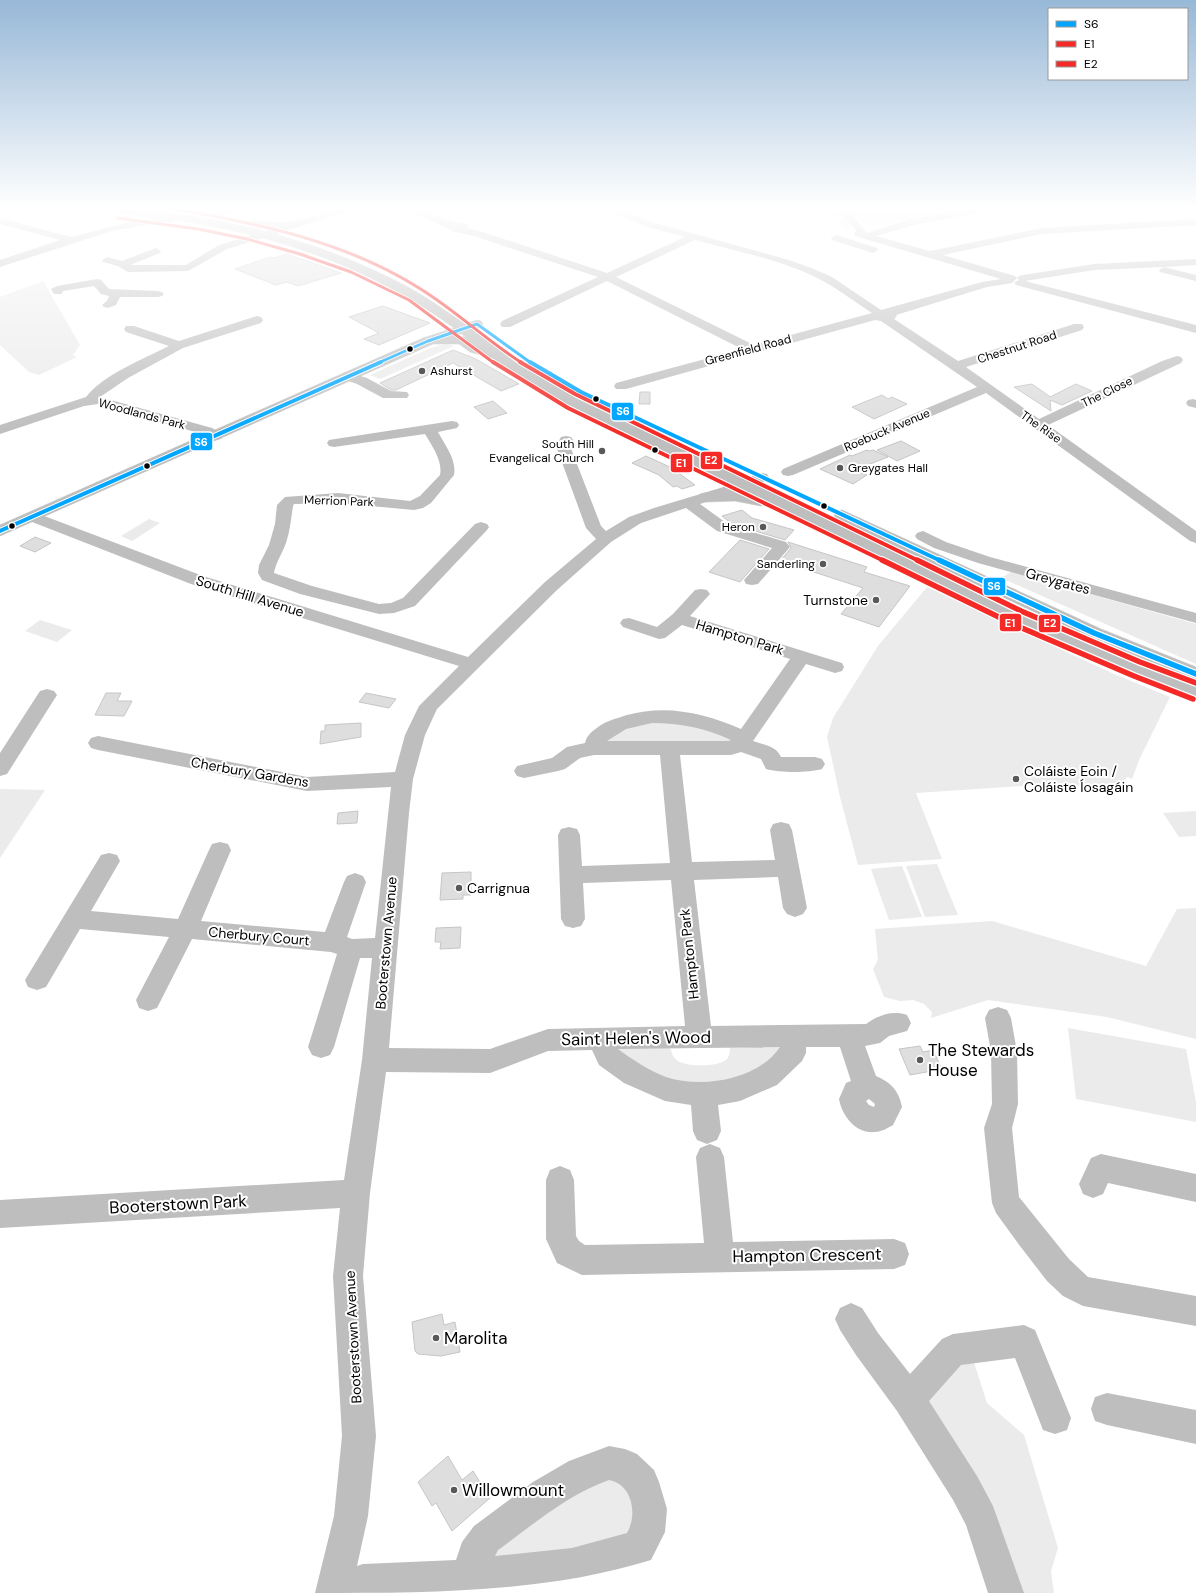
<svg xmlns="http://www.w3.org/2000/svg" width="1196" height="1593" font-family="'DM Sans',sans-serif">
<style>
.green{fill:#ebebeb}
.building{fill:#dedede;stroke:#c6c6c6}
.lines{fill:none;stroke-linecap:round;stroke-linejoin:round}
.major-casing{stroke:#dbdbdb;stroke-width:1}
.highway-casing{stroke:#dbdbdb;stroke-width:1}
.minor{fill:#bebebe;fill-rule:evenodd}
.major{fill:#bebebe;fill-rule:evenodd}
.highway{fill:#bebebe;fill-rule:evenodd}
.bus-1-far2-casing{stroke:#fff;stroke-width:4.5}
.bus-1-far1-casing{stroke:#fff;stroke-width:6}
.bus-1-casing{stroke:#fff;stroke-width:8}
.bus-2-far2-casing{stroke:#fff;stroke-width:4.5}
.bus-2-far1-casing{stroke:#fff;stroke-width:6}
.bus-2-casing{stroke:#fff;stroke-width:8}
.bus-3-far2-casing{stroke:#fff;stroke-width:4.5}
.bus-3-far1-casing{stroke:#fff;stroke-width:6}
.bus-3-casing{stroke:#fff;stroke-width:8}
.bus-1-far2{stroke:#00a6ff;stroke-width:3}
.bus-1-far1{stroke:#00a6ff;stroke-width:4}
.bus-1{stroke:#00a6ff;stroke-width:5.5}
.bus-2-far2{stroke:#f52a26;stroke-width:3}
.bus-2-far1{stroke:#f52a26;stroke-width:4}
.bus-2{stroke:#f52a26;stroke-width:5.5}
.bus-3-far2{stroke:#f52a26;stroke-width:3}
.bus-3-far1{stroke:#f52a26;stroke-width:4}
.bus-3{stroke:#f52a26;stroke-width:5.5}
.bus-dot{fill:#000;stroke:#fff;stroke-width:1.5}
.poi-dot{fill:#595959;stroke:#fff;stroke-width:1.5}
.labels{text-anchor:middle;stroke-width:4;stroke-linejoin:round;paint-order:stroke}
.far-street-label{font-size:12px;fill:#000;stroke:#fff}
.far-poi-label{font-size:12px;fill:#000;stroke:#fff;text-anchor:end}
.street-label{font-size:14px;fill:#000;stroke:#fff}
.poi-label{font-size:14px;fill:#000;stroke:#fff;text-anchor:start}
.near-street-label{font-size:17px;fill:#000;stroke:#fff}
.near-poi-label{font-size:17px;fill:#000;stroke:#fff;text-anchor:start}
.line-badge{stroke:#fff;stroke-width:1.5}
.badge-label{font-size:11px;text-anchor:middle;font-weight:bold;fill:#fff}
</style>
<rect width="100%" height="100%" fill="#fff"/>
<g class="green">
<path d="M 817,210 L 837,210 L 853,229 L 845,228 L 832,214 L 796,216 L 793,212 Z"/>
<path d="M 849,210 L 928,210 L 936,214 C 920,217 875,230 862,223 C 857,221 853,214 849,210 Z"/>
<path d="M 43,281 L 80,345 L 73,355 L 77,357 L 39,375 L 29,372 L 0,345 L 0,297 Z"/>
<path d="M 446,344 L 454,346 L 380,379 L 370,375 L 430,348 Z"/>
<path d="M 149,519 L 160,523 L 132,541 L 121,536 Z"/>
<path d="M 1011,572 L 1196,624 L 1196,664 L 1001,578 Z"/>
<path d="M 927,587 L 1114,674 L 1170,697 L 1139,760 L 1132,779 L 1127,777 L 1121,786 L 1038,785 L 916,793 L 942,859 L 858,865 L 840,797 L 827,737 L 833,718 L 878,646 Z"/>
<path d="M 40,620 L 72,630 L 57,642 L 25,631 Z"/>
<path d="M 665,719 L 706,726 L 730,738 L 730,742 L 605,743 L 604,739 L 624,728 Z"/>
<path d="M 0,789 L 45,790 L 0,858 Z"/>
<path d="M 1196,811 L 1196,836 L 1179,837 L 1163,813 Z"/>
<path d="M 937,864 L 958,915 L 925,917 L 906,866 Z"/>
<path d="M 902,866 L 922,917 L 889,920 L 871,869 Z"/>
<path d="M 1196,908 L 1196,1039 L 1107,1017 L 988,1000 L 931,1018 L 932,1012 L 924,1004 L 913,1000 L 900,1001 L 884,997 L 873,969 L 878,960 L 875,929 L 992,921 L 1146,966 L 1177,909 Z"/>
<path d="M 1068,1028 L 1186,1049 L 1196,1102 L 1196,1122 L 1076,1099 Z"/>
<path d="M 784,1045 L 777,1060 L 724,1085 L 664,1082 L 618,1049 L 622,1048 L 670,1048 C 672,1053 673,1058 678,1061 C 687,1067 720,1067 727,1059 C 730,1055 730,1051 730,1046 Z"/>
<path d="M 972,1356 L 987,1403 L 1024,1435 L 1058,1548 L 1051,1571 L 1054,1593 L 1018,1593 L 928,1402 L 954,1362 Z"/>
<path d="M 612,1473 L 636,1499 L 629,1537 L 487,1567 L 497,1543 Z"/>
</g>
<g class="building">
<path d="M 287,254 L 341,273 L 298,286 L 287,282 L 276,285 L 235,269 L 270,257 L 274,258 Z"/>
<path d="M 383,306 L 430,323 L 379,345 L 364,339 L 379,333 L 349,317 Z"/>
<path d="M 453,350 L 476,359 L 519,384 L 501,391 L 453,363 L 396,390 L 391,390 L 380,383 Z"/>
<path d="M 1032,384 L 1049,396 L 1050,397 L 1076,384 L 1092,391 L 1062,405 L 1050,400 L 1051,411 L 1014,387 Z"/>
<path d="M 640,392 L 650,392 L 650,404 L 639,404 Z"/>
<path d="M 882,395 L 888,399 L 892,397 L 907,404 L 874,419 L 852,407 Z"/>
<path d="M 493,401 L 507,413 L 488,419 L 474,407 Z"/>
<path d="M 901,441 L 920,451 L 897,461 L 877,450 Z"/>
<path d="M 867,450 L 869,451 L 873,450 L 888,457 L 855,470 L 867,475 L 853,484 L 820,469 L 850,455 L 852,456 Z"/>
<path d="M 646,456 L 672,468 L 695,485 L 682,489 L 677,486 L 673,487 L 659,475 L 632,463 Z"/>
<path d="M 742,510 L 752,518 L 794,530 L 785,540 L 732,524 L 722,516 Z"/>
<path d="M 35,537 L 51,543 L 35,552 L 20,546 Z"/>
<path d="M 740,540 L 769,549 L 740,582 L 709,572 Z"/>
<path d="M 788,542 L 867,567 L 864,572 L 910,586 L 879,627 L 841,614 L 863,588 L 780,561 L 791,548 Z"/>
<path d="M 106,693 L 121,693 L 117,701 L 132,701 L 124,716 L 95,715 Z"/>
<path d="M 366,693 L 396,699 L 389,708 L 359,702 Z"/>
<path d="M 361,723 L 361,737 L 320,744 L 321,731 L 325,731 L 325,725 Z"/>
<path d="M 358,811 L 357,823 L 337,824 L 338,813 Z"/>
<path d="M 471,872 L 471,895 L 463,895 L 463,899 L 440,900 L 442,873 Z"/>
<path d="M 461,927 L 460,948 L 440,949 L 441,942 L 435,942 L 436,928 Z"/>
<path d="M 920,1046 L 923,1052 L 933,1050 L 941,1067 L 931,1069 L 932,1071 L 910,1075 L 899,1049 Z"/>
<path d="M 442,1314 L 444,1325 L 455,1322 L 460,1352 L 441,1356 L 418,1354 L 415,1351 L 412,1322 Z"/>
<path d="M 448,1456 L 462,1480 L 473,1471 L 490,1498 L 452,1531 L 436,1503 L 432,1506 L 418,1482 Z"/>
</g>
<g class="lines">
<defs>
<g id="major">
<path d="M 462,324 L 466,325 L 515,362 L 576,398 L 1025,614 L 1144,665 L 1196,685 L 1196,698 L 1130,673 L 1011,622 L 768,503 L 761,506 L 735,501 L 706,502 L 700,500 L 698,497 L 700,494 C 716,490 734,491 750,494 L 566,404 L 505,368 L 458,331 L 456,328 L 458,325 Z"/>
<path d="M 842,510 L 1101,629 L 1196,667 L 1196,680 L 1087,637 L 836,518 L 834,515 L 836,512 Z"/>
</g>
<g id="highway">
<path d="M 113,210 C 209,210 322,241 406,286 C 427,297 446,311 465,324 L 477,320 L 481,321 L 483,324 L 481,327 L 454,336 L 467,337 L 480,346 L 500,352 L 502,355 L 500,358 L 495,359 L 470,352 L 459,344 L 433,344 L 0,536 L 0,525 L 423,338 L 454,328 C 379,273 291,240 200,224 C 173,219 145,217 118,213 Z"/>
<path d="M 302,219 L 306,220 L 307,222 L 306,224 C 294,227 256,233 248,224 L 253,221 L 282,223 Z"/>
</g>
</defs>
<use href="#major" class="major-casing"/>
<use href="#highway" class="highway-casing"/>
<g class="minor">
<path d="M 216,210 L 233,210 L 231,212 L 220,215 L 217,214 L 215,212 Z"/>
<path d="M 333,210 L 349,210 L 347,212 L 227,249 L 188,271 L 128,272 L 118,266 L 103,262 L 102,260 L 107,257 L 122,261 L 156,248 L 161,251 L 160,253 L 130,265 L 186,265 L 219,245 Z"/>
<path d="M 408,210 L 422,210 L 453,222 L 468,224 L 469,226 L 467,228 L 480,231 L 607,273 L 685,237 L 647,227 L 607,210 L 622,210 L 655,223 L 789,260 L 814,269 L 832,277 L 881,310 L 982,282 L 1001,279 L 855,236 L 854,234 L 856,231 L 838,210 L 848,210 L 867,233 L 912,219 L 959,210 L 981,210 L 976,213 L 914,225 L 876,236 L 930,251 L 1042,228 L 1196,219 L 1196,225 L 1042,234 L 943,255 L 1015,276 L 1017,278 L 1012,283 L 987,287 L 896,315 L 897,316 L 894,319 L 958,361 L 1074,324 L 1082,324 L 1084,327 L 1082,330 L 966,367 L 1039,419 L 1162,361 L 1177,356 L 1181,357 L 1183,360 L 1181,363 L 1048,425 L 1196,531 L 1196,543 L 1190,541 L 986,393 L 793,475 L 788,476 L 783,475 L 781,472 L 783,469 L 977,387 L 881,321 L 875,320 L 626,389 L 616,389 L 614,386 L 616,383 L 742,349 L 607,281 L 510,327 L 502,327 L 500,324 L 502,321 L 598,277 L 474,236 L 455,232 ZM 695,240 C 738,252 784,260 823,281 C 840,290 856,303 872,313 L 754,345 L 616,277 Z"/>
<path d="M 180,215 L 183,216 L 185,218 L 183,220 L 157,223 L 112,231 L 0,267 L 0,260 L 60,240 L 0,224 L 0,218 L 71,237 L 134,221 Z"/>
<path d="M 836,235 L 877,248 L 878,250 L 873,253 L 832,240 L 831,238 Z"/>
<path d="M 1196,259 L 1196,265 L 1164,267 L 1196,275 L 1196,281 L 1160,272 L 1159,270 L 1164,267 L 1094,270 L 1025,281 L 1196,325 L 1196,333 L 1016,285 L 1014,283 L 1019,280 L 1017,278 L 1019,276 L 1023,275 L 1094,264 Z"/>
<path d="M 97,279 L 101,280 L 109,289 L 158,291 L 162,292 L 164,294 L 162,296 L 158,297 L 120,297 L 116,305 L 108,308 L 104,307 L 102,305 L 107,301 L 109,296 L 101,294 L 94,286 L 63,291 L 62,294 L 54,294 L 51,289 L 57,286 Z"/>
<path d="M 257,316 L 261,317 L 263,320 L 261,323 L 183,348 L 128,378 L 100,397 L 212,428 L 221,433 L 223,436 L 221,439 C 213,441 209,438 202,434 L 98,404 L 84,406 L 0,434 L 0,425 L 86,397 C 103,375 143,359 169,346 L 126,332 L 124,329 L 126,326 L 134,326 L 179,341 Z"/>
<path d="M 348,372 L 367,378 L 391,391 L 407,392 L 409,395 L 407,398 L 383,398 L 357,384 L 343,379 L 342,376 L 343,373 Z"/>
<path d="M 1193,399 L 1196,400 L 1196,408 L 1188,406 L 1186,403 L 1188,400 Z"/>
<path d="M 452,421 L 457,422 L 459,425 L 457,428 L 438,432 C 445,445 457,460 454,475 L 431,503 L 423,508 L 414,510 L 338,503 L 294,504 L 293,506 C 291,519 290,531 286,543 C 282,554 276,562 274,573 L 312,586 L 379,604 L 391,603 L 403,598 L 475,524 L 481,522 L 487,524 L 489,527 L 487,530 L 415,606 L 394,613 L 379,614 L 300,594 L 262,580 L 258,573 L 259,565 L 269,545 L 275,524 L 277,505 L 285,497 L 338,493 L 410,501 L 420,496 L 440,475 C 443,461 432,446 425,434 L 334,447 L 329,446 L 327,443 L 329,440 Z"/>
<path d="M 566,436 L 571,437 L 573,440 L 570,446 L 601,526 L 606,531 L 629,517 L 654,508 L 740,482 L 757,474 L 762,473 L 767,474 L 769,477 C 762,488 714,499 700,504 L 729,525 L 786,542 L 790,547 L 758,584 L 752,585 L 746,584 L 744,580 L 772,548 L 717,531 L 686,508 L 641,523 L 611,542 L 557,590 L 437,709 L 425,735 L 413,779 L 409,813 L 389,1048 L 490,1049 L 548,1029 L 685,1026 L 671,880 L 583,883 L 585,919 L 581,926 L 573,928 L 565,926 L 561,919 L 558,835 L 561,829 L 569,827 L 577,829 L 580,835 L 582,866 L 670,863 L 660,755 L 594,755 L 580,758 L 565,769 L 558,771 L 524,778 L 517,776 L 514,771 L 517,766 L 552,758 L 567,747 L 585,743 C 587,734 594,730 601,725 C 609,720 618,718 627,715 C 666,704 705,713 741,729 L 790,659 L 682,625 L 665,638 L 659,639 L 623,627 L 620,623 L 623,619 L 629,618 L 657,627 L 673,614 L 695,590 L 701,589 L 707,590 L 710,594 L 690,616 L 842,663 L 844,667 L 842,671 L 835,673 L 806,664 L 753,741 C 764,745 776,746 781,757 L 815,757 L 822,759 L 825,764 L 822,769 C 808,773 780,773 766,769 L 761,759 L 741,752 L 731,755 L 680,755 L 692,862 L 775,860 L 770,830 L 773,824 L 781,822 L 789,824 L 792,830 L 807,908 L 803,914 L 795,917 L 787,914 L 783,908 L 778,877 L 694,880 L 711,1026 L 866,1024 C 878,1015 893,1010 907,1015 L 911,1023 L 907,1031 L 889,1036 L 880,1043 L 865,1046 L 876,1076 C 891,1082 899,1091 902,1107 L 893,1125 C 888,1128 881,1132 875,1132 C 856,1134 842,1116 839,1099 L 846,1083 L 851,1081 L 840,1047 L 806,1047 L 806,1053 L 802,1061 L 777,1085 L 740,1101 L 718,1105 L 721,1131 L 717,1140 L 707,1144 L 697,1140 L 693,1131 L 691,1105 L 665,1101 L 624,1083 L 599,1065 L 592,1050 L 548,1051 L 490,1073 L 386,1072 L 370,1193 L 363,1276 L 376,1436 L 368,1516 L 357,1566 L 363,1564 L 456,1560 L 462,1542 L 474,1526 L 533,1482 L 569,1461 L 609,1446 L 625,1449 L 637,1454 L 654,1470 L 659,1482 L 667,1509 L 665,1532 L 651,1560 C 545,1593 427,1593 315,1593 L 334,1516 L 342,1436 L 333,1276 L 340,1208 L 0,1228 L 0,1200 L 344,1180 L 362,1060 L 372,958 L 360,958 L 334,1047 L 330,1055 L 321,1058 L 312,1055 L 308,1047 L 337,954 L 331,952 L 192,939 L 157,1008 L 148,1011 L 139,1008 L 136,1000 L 169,937 L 80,929 L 46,987 L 37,990 L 28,987 L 25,980 L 101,855 L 109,853 L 117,855 L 120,861 L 91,911 L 178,919 L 209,850 L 212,844 L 220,842 L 228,844 L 231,850 L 201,921 L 325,932 L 344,882 L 347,876 L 355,873 L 363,876 L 366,882 L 347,937 L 352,939 L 375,938 L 391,787 L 307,791 L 98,750 L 91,748 L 88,743 L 91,738 L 98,736 L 307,777 L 395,772 L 405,735 L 419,706 L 459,666 L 191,584 L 27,520 L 25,517 L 27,514 L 33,512 L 39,514 L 203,576 L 468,657 L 545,582 L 596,539 L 586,528 L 556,446 L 561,437 ZM 652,723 C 680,723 705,728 731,740 L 728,741 L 607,741 L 626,729 ZM 780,1047 C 758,1080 702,1089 666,1077 C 648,1070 633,1060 618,1049 ZM 869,1099 L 875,1104 L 874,1107 L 869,1105 L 866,1101 ZM 609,1480 C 632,1484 638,1514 627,1533 L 572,1548 L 495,1556 L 498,1550 C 534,1524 567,1495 609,1480 Z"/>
<path d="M 923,531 L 946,542 L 990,557 L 1196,613 L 1196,623 L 978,563 L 934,548 L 917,539 L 915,536 L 917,533 Z"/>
<path d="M 47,689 L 54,691 L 57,695 L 7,774 L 0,776 L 0,753 L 40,691 Z"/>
<path d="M 998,1007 L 1007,1010 L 1011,1018 L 1017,1052 L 1018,1104 L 1012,1128 L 1019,1197 L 1069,1259 L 1088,1277 L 1196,1296 L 1196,1326 L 1083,1306 L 1063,1296 L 1047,1281 L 1020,1246 L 996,1213 L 992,1203 L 984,1128 L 992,1104 L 991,1052 L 985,1018 L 989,1010 Z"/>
<path d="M 710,1144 L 720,1148 L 724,1157 L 733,1242 L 894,1239 L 905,1243 L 909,1254 L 905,1265 L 894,1269 L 582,1275 L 557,1263 L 546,1239 L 546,1180 L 550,1170 L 560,1166 L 570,1170 L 574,1180 L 576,1236 L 579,1241 L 585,1245 L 704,1243 L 696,1157 L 700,1148 Z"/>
<path d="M 1101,1154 L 1196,1174 L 1196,1202 L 1108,1183 L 1103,1194 L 1093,1198 L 1083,1194 L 1079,1184 L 1091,1158 Z"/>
<path d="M 851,1303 L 862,1308 L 878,1333 L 910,1374 L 942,1339 L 953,1334 L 1024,1325 L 1035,1330 L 1071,1418 L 1067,1430 L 1055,1434 L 1043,1430 L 1015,1358 L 961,1365 L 929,1401 L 977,1476 L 993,1506 L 1024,1593 L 988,1593 L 966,1525 L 953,1500 L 897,1411 L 856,1355 L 840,1330 L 835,1319 L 840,1308 Z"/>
<path d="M 1107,1393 L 1196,1410 L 1196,1444 L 1107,1425 L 1095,1421 L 1091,1409 L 1095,1397 Z"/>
</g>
<use href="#major" class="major"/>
<use href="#highway" class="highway"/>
<defs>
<path id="bus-1-far2" d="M 378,363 L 428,341 L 477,324 L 531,363"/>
<g id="bus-1-far1">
<path d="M 530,362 L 581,392 L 941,561"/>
<path d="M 0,531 L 381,362"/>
</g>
<path id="bus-1" d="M 939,560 L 1094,633 L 1196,674"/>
<path id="bus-2-far2" d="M 117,218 L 198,229 L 247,239 L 300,254 L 351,272 L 409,300 L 494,363"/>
<path id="bus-2-far1" d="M 493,362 L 568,408 L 884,561"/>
<path id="bus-2" d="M 882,560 L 1015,625 L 1134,676 L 1193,699"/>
<path id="bus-3-far2" d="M 180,210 C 262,224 348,243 419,288 C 455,310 486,340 522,363"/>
<path id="bus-3-far1" d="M 520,362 L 575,394 L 919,561"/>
<path id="bus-3" d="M 917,560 L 1021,611 L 1140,662 L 1196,683"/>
</defs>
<use href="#bus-1-far2" class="bus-1-far2-casing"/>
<use href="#bus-1-far1" class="bus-1-far1-casing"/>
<use href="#bus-1" class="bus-1-casing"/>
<use href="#bus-2-far2" class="bus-2-far2-casing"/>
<use href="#bus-2-far1" class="bus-2-far1-casing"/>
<use href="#bus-2" class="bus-2-casing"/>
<use href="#bus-3-far2" class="bus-3-far2-casing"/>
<use href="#bus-3-far1" class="bus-3-far1-casing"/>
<use href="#bus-3" class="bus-3-casing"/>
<use href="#bus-1-far2" class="bus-1-far2"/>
<use href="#bus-1-far1" class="bus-1-far1"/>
<use href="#bus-1" class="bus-1"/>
<use href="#bus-2-far2" class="bus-2-far2"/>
<use href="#bus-2-far1" class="bus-2-far1"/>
<use href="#bus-2" class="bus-2"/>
<use href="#bus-3-far2" class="bus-3-far2"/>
<use href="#bus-3-far1" class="bus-3-far1"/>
<use href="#bus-3" class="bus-3"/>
</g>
<linearGradient id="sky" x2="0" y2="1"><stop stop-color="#97b8d7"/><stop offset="0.48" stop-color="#fff"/><stop offset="1" stop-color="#fff" stop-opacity="0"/></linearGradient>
<rect width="1196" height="433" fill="url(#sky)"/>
<g class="bus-dot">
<circle cx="410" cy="349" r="3.5"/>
<circle cx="596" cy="399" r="3.5"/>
<circle cx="655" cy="450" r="3.5"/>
<circle cx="147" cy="466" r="3.5"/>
<circle cx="824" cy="506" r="3.5"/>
<circle cx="12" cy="526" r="3.5"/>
</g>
<g class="poi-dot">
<circle cx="422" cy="371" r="4"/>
<circle cx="602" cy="451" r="4"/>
<circle cx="840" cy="468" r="4"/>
<circle cx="763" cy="527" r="4"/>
<circle cx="823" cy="564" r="4"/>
<circle cx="876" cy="600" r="4"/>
<circle cx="1016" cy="779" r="4"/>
<circle cx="459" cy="888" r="4"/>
<circle cx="920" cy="1060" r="4"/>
<circle cx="436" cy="1338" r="4"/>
<circle cx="454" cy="1490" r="4"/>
</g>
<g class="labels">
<g class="far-street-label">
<text transform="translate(1017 347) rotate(-18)" y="4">Chestnut Road</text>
<text transform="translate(748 350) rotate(-15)" y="4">Greenfield Road</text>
<text transform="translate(1107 392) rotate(-26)" y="4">The Close</text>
<text transform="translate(142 414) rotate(15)" y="4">Woodlands Park</text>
<text transform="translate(1041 427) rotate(35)" y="4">The Rise</text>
<text transform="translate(887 430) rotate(-23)" y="4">Roebuck Avenue</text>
<text transform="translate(339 501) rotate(2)" y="4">Merrion Park</text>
</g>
<g class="far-poi-label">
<text x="430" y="375" text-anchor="start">Ashurst</text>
<text x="594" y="448">South Hill<tspan x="594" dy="14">Evangelical Church</tspan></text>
<text x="848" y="472" text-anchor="start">Greygates Hall</text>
<text x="755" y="531">Heron</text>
<text x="815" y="568">Sanderling</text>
</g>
<g class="street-label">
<text transform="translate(1058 581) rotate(15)" y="5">Greygates</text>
<text transform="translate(250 596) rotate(17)" y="5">South Hill Avenue</text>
<text transform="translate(740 637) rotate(17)" y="5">Hampton Park</text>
<text transform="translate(250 772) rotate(10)" y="5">Cherbury Gardens</text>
<text transform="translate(259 936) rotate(5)" y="5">Cherbury Court</text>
<text transform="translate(386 943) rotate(-85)" y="5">Booterstown Avenue</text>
<text transform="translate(689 954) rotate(-96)" y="5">Hampton Park</text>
<text transform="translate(353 1337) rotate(-93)" y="5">Booterstown Avenue</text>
</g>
<g class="poi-label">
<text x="868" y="605" text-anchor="end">Turnstone</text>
<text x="1024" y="776">Coláiste Eoin /<tspan x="1024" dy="16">Coláiste Íosagáin</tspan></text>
<text x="467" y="893">Carrignua</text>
</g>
<g class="near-street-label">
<text transform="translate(636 1038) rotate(-1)" y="6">Saint Helen's Wood</text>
<text transform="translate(178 1204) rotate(-3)" y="6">Booterstown Park</text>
<text transform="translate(807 1255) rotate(-1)" y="6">Hampton Crescent</text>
</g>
<g class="near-poi-label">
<text x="928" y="1056">The Stewards<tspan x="928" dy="20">House</tspan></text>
<text x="444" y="1344">Marolita</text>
<text x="462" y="1496">Willowmount</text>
</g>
</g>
<g class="line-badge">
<rect x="611" y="402" width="23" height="19" rx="4" fill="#00a6ff"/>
<rect x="190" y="432" width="23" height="19" rx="4" fill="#00a6ff"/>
<rect x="700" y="451" width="23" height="19" rx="4" fill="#f52a26"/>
<rect x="670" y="453" width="23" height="20" rx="4" fill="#f52a26"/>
<rect x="983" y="577" width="23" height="19" rx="4" fill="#00a6ff"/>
<rect x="999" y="613" width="23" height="19" rx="4" fill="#f52a26"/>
<rect x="1038" y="614" width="23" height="19" rx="4" fill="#f52a26"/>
</g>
<g class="badge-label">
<text x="623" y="415">S6</text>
<text x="201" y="446">S6</text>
<text x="711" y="464">E2</text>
<text x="681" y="467">E1</text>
<text x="994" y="590">S6</text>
<text x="1010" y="627">E1</text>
<text x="1050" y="627">E2</text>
</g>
<rect x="1048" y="8" width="140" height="72" fill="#ffffff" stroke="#999999"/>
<rect x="1056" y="21" width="20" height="6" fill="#00a6ff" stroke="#999999"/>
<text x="1084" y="28" font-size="12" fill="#000000">S6</text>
<rect x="1056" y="41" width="20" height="6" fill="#f52a26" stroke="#999999"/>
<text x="1084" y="48" font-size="12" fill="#000000">E1</text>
<rect x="1056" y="61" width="20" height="6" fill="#f52a26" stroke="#999999"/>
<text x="1084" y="68" font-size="12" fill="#000000">E2</text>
</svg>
